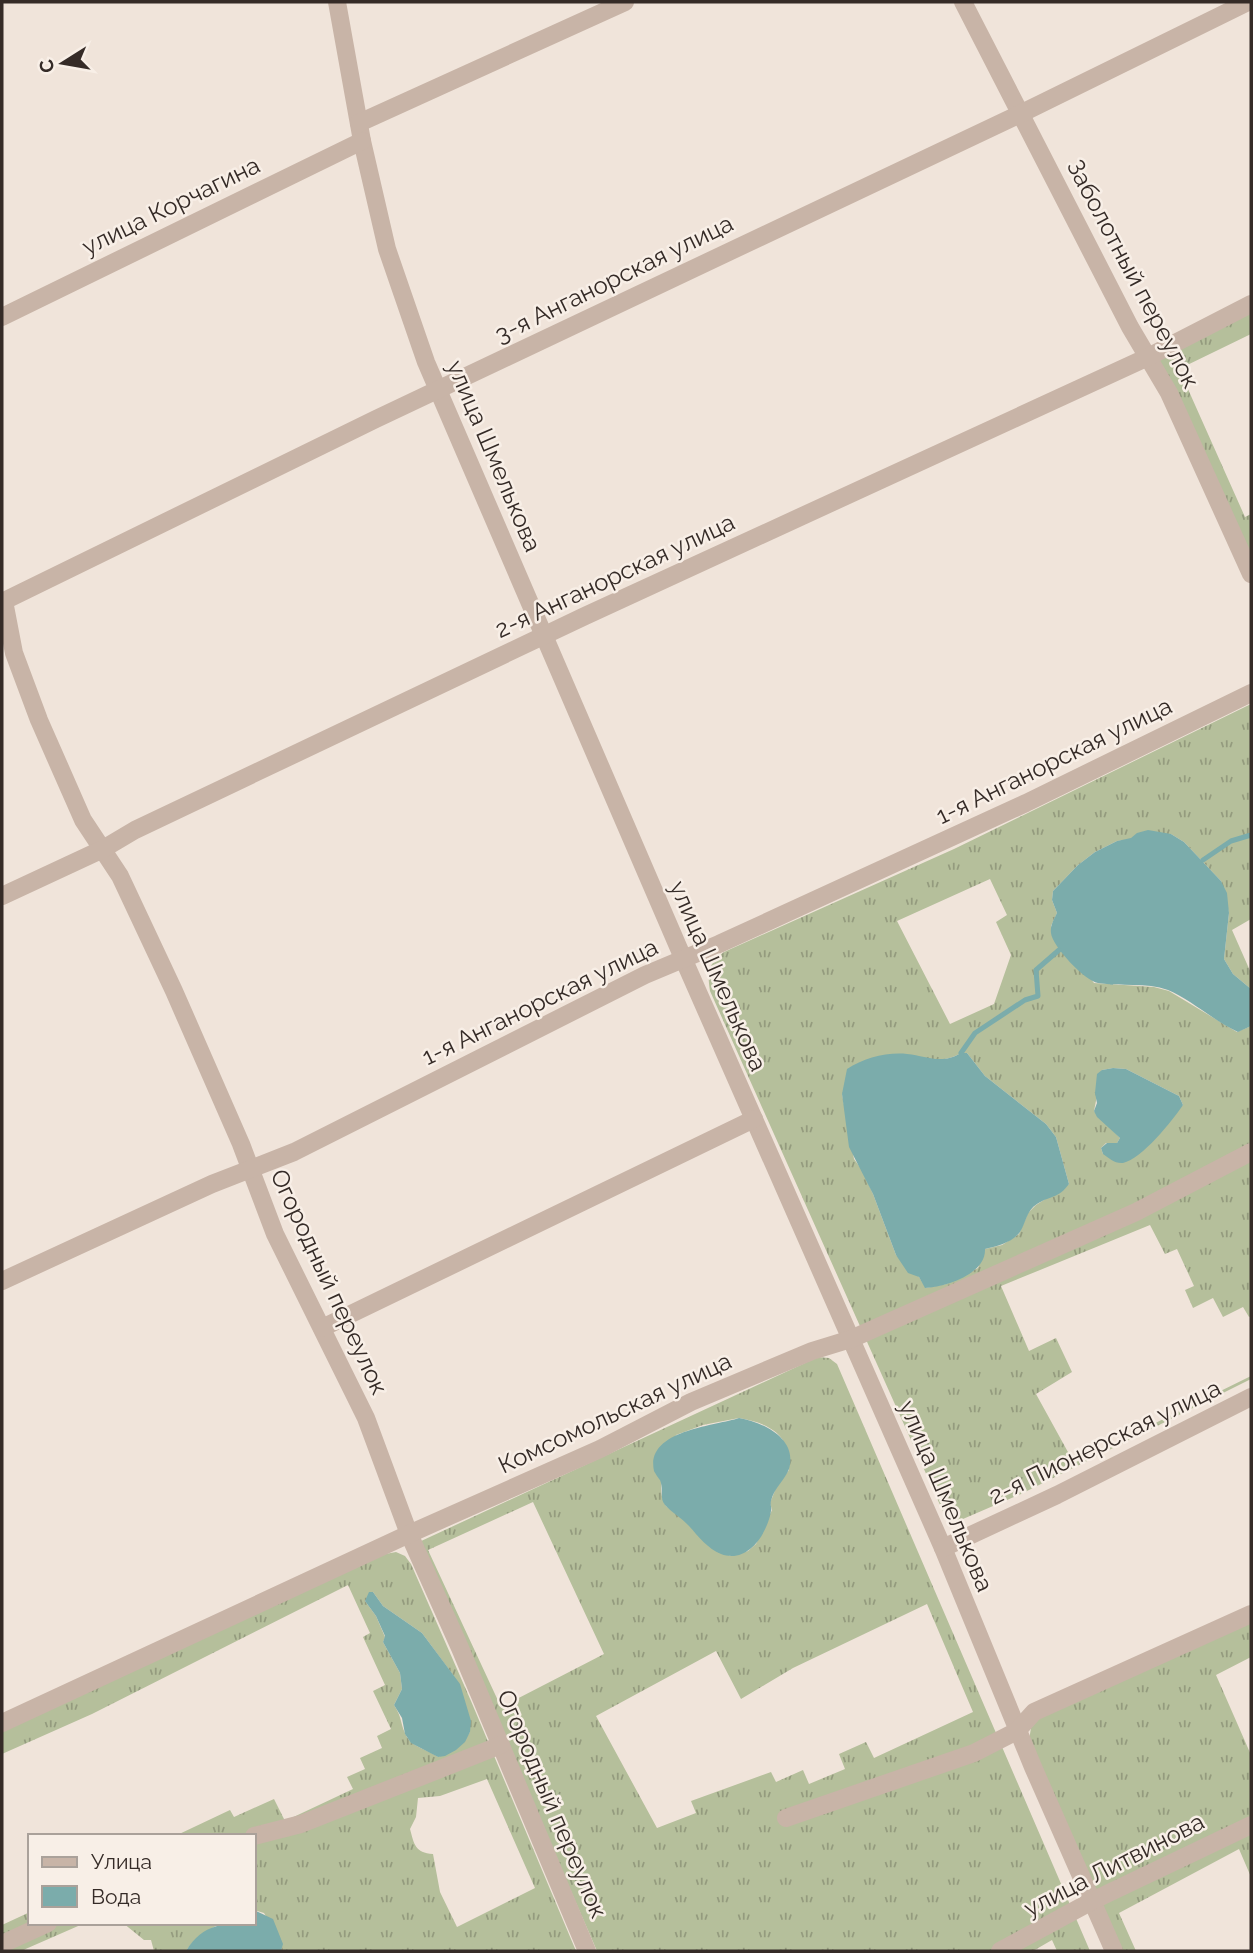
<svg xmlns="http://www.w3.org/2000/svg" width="1253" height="1953" font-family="Raleway,sans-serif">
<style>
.grass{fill:url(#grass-tufts);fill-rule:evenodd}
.water{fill:#7bacab}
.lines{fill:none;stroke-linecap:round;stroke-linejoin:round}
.stream{stroke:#7bacab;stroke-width:5}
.minor{stroke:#c8b4a7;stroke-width:18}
.labels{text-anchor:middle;stroke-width:5;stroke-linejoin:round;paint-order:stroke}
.street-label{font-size:24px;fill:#352b27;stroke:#f8efe7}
</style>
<defs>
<pattern id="grass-tufts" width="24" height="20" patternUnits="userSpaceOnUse" patternTransform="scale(1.75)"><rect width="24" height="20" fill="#b5bf9b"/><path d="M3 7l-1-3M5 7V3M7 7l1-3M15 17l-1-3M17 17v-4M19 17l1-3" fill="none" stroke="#949b7e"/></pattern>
</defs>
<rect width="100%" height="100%" fill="#f0e4da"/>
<g class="grass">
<path d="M 1251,312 L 1251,334 L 1179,369 L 1245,517 L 1251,514 L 1251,560 L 1156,358 Z"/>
<path d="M 1251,704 L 1251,919 L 1232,930 L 1251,973 L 1251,989 L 1233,974 L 1224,959 L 1229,913 L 1221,881 L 1184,842 L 1171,834 L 1117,841 L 1095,852 L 1078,865 L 1053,891 L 1052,900 L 1057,913 L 1051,926 L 1094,983 L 1154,987 L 1169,991 L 1237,1032 L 1251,1026 L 1251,1316 L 1249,1317 L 1243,1307 L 1223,1317 L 1213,1298 L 1193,1308 L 1185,1290 L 1194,1286 L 1177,1249 L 1165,1254 L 1150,1225 L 1001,1286 L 1029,1351 L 1056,1338 L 1072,1372 L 1036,1394 L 1074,1463 L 1251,1376 L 1251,1379 L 1021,1494 L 949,1525 L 710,991 C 707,972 708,964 724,952 L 954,849 ZM 990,879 L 1007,915 L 996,922 L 1011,955 L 994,1004 L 950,1024 L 897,921 ZM 961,1053 L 967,1053 L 985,1076 L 1046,1124 L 1056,1137 L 1069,1184 L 1036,1205 L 1028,1213 L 1019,1234 L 1002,1245 L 985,1249 L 978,1268 L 946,1284 L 926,1288 L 919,1277 L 896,1255 L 873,1194 L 862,1170 L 854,1159 L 842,1094 L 927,1059 C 940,1060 949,1060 961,1053 ZM 1113,1068 L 1126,1069 L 1179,1096 L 1183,1105 L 1103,1154 L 1101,1148 L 1106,1143 L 1117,1143 L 1120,1138 L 1094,1111 L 1102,1070 Z"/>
<path d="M 818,1357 L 829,1358 L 837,1364 L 1090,1951 L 1057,1951 L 1052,1940 L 1033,1951 L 597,1951 L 419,1542 ZM 739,1418 C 757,1421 780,1428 786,1447 C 789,1454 788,1463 789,1470 L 776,1488 L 770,1503 L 772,1510 L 756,1544 L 748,1551 L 730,1556 L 666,1506 C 653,1487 669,1456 676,1435 L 703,1425 ZM 533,1502 L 604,1654 L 501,1707 L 428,1550 ZM 927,1604 L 973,1712 L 874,1758 L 866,1742 L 839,1754 L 845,1769 L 809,1784 L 803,1770 L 776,1782 L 771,1772 L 691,1801 L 696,1813 L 657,1828 L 596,1716 L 716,1651 L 741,1699 L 793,1668 Z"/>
<path d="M 396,1552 L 405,1556 L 411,1564 L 471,1701 L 576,1951 L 281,1951 L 282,1944 L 264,1913 L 254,1910 L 254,1836 L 175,1836 L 230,1810 L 234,1817 L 274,1799 L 285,1821 L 353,1789 L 347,1777 L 365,1769 L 360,1758 L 382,1748 L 377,1736 L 391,1729 L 373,1691 L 385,1685 L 363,1637 L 370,1633 L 348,1585 L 92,1714 L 2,1754 L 2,1732 L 380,1555 ZM 373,1592 L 383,1606 L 422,1633 L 453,1675 L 470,1732 C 462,1746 453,1751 438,1757 C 427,1749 410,1747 405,1733 C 400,1722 402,1717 394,1705 L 402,1689 L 400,1673 L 383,1642 L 385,1637 L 376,1616 L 365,1601 ZM 487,1779 L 535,1888 L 457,1927 L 440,1892 L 433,1854 C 415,1853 414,1844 410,1829 L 416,1817 L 418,1798 L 440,1796 Z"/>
<path d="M 1251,1622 L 1251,1657 L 1216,1675 L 1251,1755 L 1251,1877 L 1239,1849 L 1119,1913 L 1136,1951 L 1123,1951 L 1029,1740 L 1031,1728 L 1039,1717 Z"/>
<path d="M 30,1912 L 30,1923 L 85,1923 L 21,1951 L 2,1951 L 2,1925 Z"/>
<path d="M 123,1923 L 221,1923 C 207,1931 195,1937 186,1951 L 154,1951 L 151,1940 L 144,1940 Z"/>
</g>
<g class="water">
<path d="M 1148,830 L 1171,834 L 1184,842 L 1221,881 L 1227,893 L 1229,913 L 1224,959 L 1233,974 L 1251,989 L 1251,1026 L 1238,1032 C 1214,1021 1190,999 1168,990 C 1146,982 1121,987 1098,983 C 1085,981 1052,946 1051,933 C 1050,926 1054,919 1057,913 L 1052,900 L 1053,891 L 1078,865 L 1095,852 L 1117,841 L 1131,838 L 1137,833 Z"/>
<path d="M 961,1053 L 967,1053 L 985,1076 L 1046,1124 L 1056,1137 L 1069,1184 C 1058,1199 1051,1195 1037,1204 C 1026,1211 1026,1223 1020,1232 C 1012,1243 996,1246 985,1249 C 986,1274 946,1287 925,1288 L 919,1277 L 908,1273 L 896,1255 L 873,1194 L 849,1147 L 842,1094 L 847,1069 C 864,1058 887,1052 907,1054 C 927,1056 941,1065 961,1053 Z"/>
<path d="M 1113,1068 L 1126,1069 L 1179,1096 L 1183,1105 C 1172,1121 1142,1159 1123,1163 C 1115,1164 1109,1158 1103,1154 L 1101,1148 L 1107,1143 L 1117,1143 L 1120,1138 L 1097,1117 L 1094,1111 L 1097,1103 L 1095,1093 L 1097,1074 L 1102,1070 Z"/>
<path d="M 739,1418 C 762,1422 798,1438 789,1469 C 785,1480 774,1488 771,1501 C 770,1505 772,1508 771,1511 C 767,1534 748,1564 721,1554 C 708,1549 698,1536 689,1526 C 682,1518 672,1513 665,1505 C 659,1498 664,1489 660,1480 C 659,1479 655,1473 654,1471 C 645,1430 715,1426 739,1418 Z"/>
<path d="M 369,1592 L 373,1592 L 383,1606 L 422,1633 L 460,1684 L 471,1721 L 470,1732 L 465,1742 L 456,1750 L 445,1756 L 438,1757 L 411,1743 L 405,1734 L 402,1718 L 394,1705 L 402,1689 L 400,1673 L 383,1642 L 385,1636 L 376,1616 L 365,1601 Z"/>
<path d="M 254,1910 L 273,1919 L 283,1944 L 281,1951 L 186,1951 C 203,1923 225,1923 254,1923 Z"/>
</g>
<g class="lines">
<g class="stream">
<path d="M 1203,860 L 1231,841 L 1251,835"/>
<path d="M 961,1053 L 975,1033 L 1025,1000 L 1038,996 L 1036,970 L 1059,950"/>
</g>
<g class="minor">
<path d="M 337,2 L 362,141 L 387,249 L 426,362 L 683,958 L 943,1548 L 1033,1767 L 1114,1951"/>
<path d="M 963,2 L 1130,327 L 1169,393 L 1251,574"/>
<path d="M 359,123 L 625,2"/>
<path d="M 2,317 L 362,141"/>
<path d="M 4,601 L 14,653 L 39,720 L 83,820 L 120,876 L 174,991 L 241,1144 L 275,1234 L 366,1418 L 409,1534 L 460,1648 L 587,1951"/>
<path d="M 2,602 L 376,419 L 1020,114 L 1248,2"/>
<path d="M 2,896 L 103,849 L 135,830 L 585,616 L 1148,357 L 1251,304"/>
<path d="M 2,1281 L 212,1184 L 294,1152 L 645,975 L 719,944 L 1026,803 L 1251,693"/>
<path d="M 322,1328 L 754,1119"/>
<path d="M 943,1548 L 1057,1495 L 1251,1397"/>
<path d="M 2,1723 L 409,1534 L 600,1449 L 691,1402 L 812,1351 L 851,1339 L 1136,1212 L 1251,1152"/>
<path d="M 786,1818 L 974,1753 L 1017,1731 L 1034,1712 L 1251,1614"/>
<path d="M 254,1836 L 301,1824 L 501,1745"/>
<path d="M 2,1944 L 48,1923"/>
<path d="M 1000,1951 L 1092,1901 L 1251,1825"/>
</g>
</g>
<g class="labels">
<g class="street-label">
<text transform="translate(171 206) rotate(-26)" y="8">улица Корчагина</text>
<text transform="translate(1133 274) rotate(62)" y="8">Заболотный переулок</text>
<text transform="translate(614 279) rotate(-26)" y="8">3-я Анганорская улица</text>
<text transform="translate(494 456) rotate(67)" y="8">улица Шмелькова</text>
<text transform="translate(615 576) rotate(-25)" y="8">2-я Анганорская улица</text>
<text transform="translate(1054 761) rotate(-26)" y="8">1-я Анганорская улица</text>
<text transform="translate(718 976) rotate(66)" y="8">улица Шмелькова</text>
<text transform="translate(540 1002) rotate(-26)" y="8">1-я Анганорская улица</text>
<text transform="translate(329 1282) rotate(65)" y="8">Огородный переулок</text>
<text transform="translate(615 1413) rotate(-25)" y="8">Комсомольская улица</text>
<text transform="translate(1105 1442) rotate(-26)" y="8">2-я Пионерская улица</text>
<text transform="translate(946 1496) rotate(67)" y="8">улица Шмелькова</text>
<text transform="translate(552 1804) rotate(67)" y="8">Огородный переулок</text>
<text transform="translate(1114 1865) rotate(-27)" y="8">улица Литвинова</text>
</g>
</g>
<rect width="1253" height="1953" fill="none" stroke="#352b27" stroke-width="7"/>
<rect x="28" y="1834" width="228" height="91" fill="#f8efe7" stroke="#aaa19a" stroke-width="2"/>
<rect x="42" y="1857" width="35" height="10" fill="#c8b4a7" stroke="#aaa19a" stroke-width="2"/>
<text x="91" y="1869" font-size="21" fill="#352b27">Улица</text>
<rect x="42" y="1886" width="35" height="21" fill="#7bacab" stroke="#aaa19a" stroke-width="2"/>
<text x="91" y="1904" font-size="21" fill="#352b27">Вода</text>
<g transform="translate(63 63) rotate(259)" stroke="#f8efe7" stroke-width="5" paint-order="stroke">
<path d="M0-5L12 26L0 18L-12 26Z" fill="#352b27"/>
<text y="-10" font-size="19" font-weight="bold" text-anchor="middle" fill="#352b27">С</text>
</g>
</svg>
